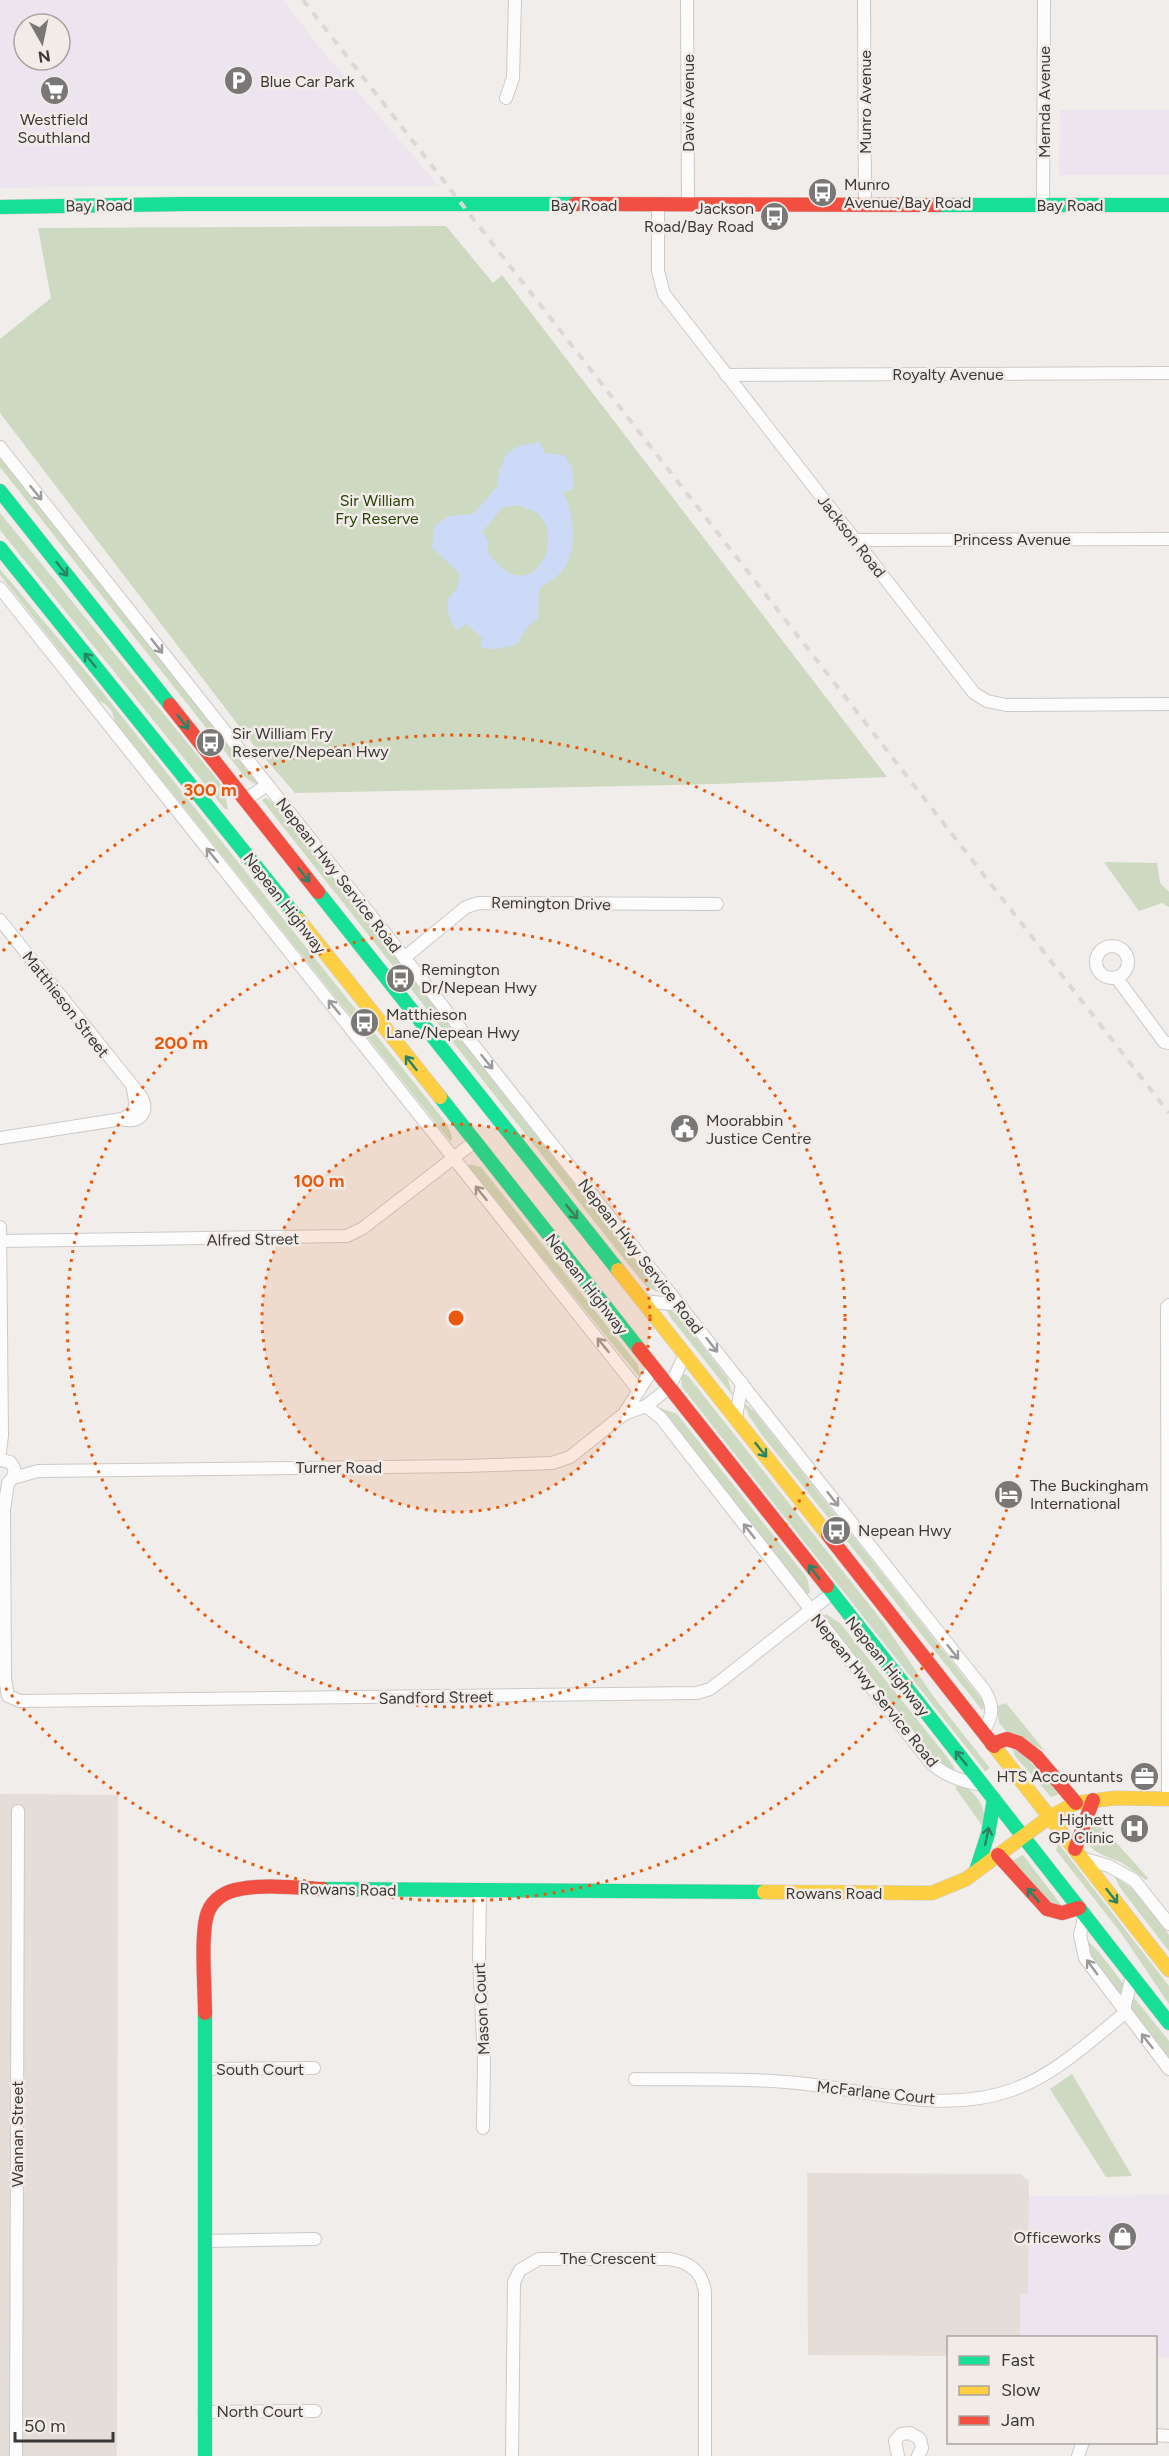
<svg xmlns="http://www.w3.org/2000/svg" width="1169" height="2456" font-family="Figtree,sans-serif">
<style>
.commercial{fill:#ece5f0;fill-rule:evenodd}
.built{fill:#e5ddd7}
.green{fill:#cdd9c0}
.water{fill:#ccdaf7;fill-rule:evenodd}
.lines{fill:none;stroke-linecap:round;stroke-linejoin:round}
.street-casing{stroke:#cccac8;stroke-width:14}
.fast-casing{stroke:#cccac8;stroke-width:15}
.slow-casing{stroke:#cccac8;stroke-width:15}
.jam-casing{stroke:#cccac8;stroke-width:15}
.street{stroke:#fdfcfc;stroke-width:12}
.fast{stroke:#16e098;stroke-width:14}
.slow{stroke:#ffcf43;stroke-width:14}
.jam{stroke:#f24e42;stroke-width:14}
.rail{stroke:#dad9d8;stroke-width:4;stroke-dasharray:8 8;stroke-linecap:butt}
.oneway{stroke:#9c9a9a}
.oneway2{stroke:#2a8463}
.ring{fill:none;stroke:#e8590c;stroke-width:3;stroke-dasharray:3 6}
.labels{text-anchor:middle;stroke-width:5;stroke-linejoin:round;paint-order:stroke}
.poi-label{font-size:16px;fill:#3b3937;stroke:#f2ece8;text-anchor:start}
.street-label{font-size:16px;fill:#3b3937;stroke:#f2ece8}
.park-label{font-size:16px;fill:#284207;stroke:#f2ece8}
.centre{fill:#e8590c;stroke:#f2ece8;stroke-width:3}
.ring-label{font-size:18px;text-anchor:middle;font-weight:bold;fill:#e8590c;stroke:#f2ece8;stroke-width:5;stroke-linejoin:round;paint-order:stroke}
</style>
<rect width="100%" height="100%" fill="#f0edea"/>
<g class="commercial">
<path d="M 0,0 L 283,0 L 320,48 L 439,186 L 122,186 L 0,188 ZM 24,24 L 60,24 L 60,60 L 24,60 Z"/>
<path d="M 1060,110 L 1169,110 L 1169,175 L 1059,175 Z"/>
<path d="M 1169,2195 L 1169,2358 L 1156,2358 L 1156,2338 L 1020,2338 L 1020,2293 L 1028,2293 L 1028,2196 Z"/>
</g>
<g class="built">
<path d="M 0,1794 L 118,1795 L 117,2456 L 0,2456 Z"/>
<path d="M 807,2173 L 1020,2174 L 1029,2181 L 1028,2293 L 1020,2294 L 1020,2337 L 948,2338 L 948,2356 L 808,2355 Z"/>
</g>
<g class="green">
<path d="M 446,226 L 493,283 L 502,275 L 887,777 L 718,784 L 295,793 L 255,747 L 0,413 L 0,339 L 51,298 L 38,228 Z"/>
<path d="M 0,455 L 262,785 L 253,783 L 245,777 L 0,467 Z"/>
<path d="M 0,513 L 229,794 L 226,799 L 228,810 L 224,808 L 0,530 Z"/>
<path d="M 0,569 L 92,679 L 447,1124 L 452,1137 L 451,1142 L 114,720 C 114,711 107,704 99,701 L 0,575 Z"/>
<path d="M 266,798 L 276,805 L 639,1266 L 671,1299 L 646,1286 L 635,1273 L 262,800 Z"/>
<path d="M 1104,862 L 1157,863 L 1160,883 L 1169,892 L 1169,907 L 1162,903 L 1139,911 Z"/>
<path d="M 469,1164 L 481,1167 L 638,1365 L 641,1379 L 469,1168 Z"/>
<path d="M 665,1307 L 679,1316 L 728,1379 L 733,1396 L 671,1318 Z"/>
<path d="M 681,1373 L 688,1376 L 883,1622 L 933,1696 L 989,1767 L 988,1770 L 985,1771 L 682,1387 Z"/>
<path d="M 743,1402 L 754,1411 L 983,1701 L 984,1708 L 982,1710 L 762,1435 L 749,1416 Z"/>
<path d="M 660,1408 L 677,1414 L 807,1578 L 810,1592 L 807,1595 L 666,1417 L 658,1410 Z"/>
<path d="M 826,1614 L 840,1623 L 947,1757 L 954,1767 L 955,1772 L 943,1766 L 933,1757 L 824,1616 Z"/>
<path d="M 1006,1703 L 1044,1750 L 1007,1732 L 999,1723 L 997,1706 Z"/>
<path d="M 1012,1748 L 1025,1756 L 1059,1794 L 1051,1797 L 1015,1756 Z"/>
<path d="M 960,1783 C 982,1798 984,1806 986,1831 L 956,1789 L 956,1785 Z"/>
<path d="M 1093,1826 L 1103,1828 L 1148,1878 L 1146,1880 C 1138,1874 1130,1868 1122,1863 C 1106,1855 1093,1855 1084,1837 L 1087,1828 Z"/>
<path d="M 1058,1843 L 1169,1986 L 1169,2004 L 1121,1933 L 1056,1850 Z"/>
<path d="M 1023,1855 L 1062,1906 L 1050,1902 L 1012,1861 Z"/>
<path d="M 1114,1876 L 1133,1889 L 1169,1935 L 1169,1951 L 1121,1889 Z"/>
<path d="M 1086,1939 L 1098,1951 L 1125,1986 L 1121,1997 L 1090,1955 Z"/>
<path d="M 1131,1994 L 1169,2041 L 1169,2058 L 1127,2005 Z"/>
<path d="M 1072,2074 L 1132,2176 L 1106,2177 L 1050,2089 Z"/>
</g>
<path class="water" d="M 539,442 L 545,453 L 564,455 L 572,467 L 574,488 L 563,493 C 575,514 578,553 561,572 C 555,579 545,582 539,590 L 538,619 C 529,625 521,632 519,643 C 505,648 495,651 480,647 L 483,639 L 466,624 L 457,631 L 449,617 L 447,600 C 455,591 460,586 459,573 L 432,548 L 434,526 L 448,516 L 473,514 L 497,487 L 499,471 L 507,453 L 519,446 ZM 518,505 C 523,508 531,509 535,512 C 569,534 532,616 487,551 L 489,542 L 482,532 L 502,508 Z"/>
<g class="lines">
<defs>
<g id="street">
<path d="M 687,0 L 688,205"/>
<path d="M 864,0 L 865,204"/>
<path d="M 506,98 L 513,78 L 515,0"/>
<path d="M 658,205 L 658,271 L 664,294 L 974,693 L 987,701 L 1006,705 L 1169,704"/>
<path d="M 1043,205 L 1044,0"/>
<path d="M 726,375 L 1169,373"/>
<path d="M 0,447 L 985,1691 C 995,1708 992,1717 983,1733"/>
<path d="M 854,540 L 1169,539"/>
<path d="M 0,588 L 639,1391"/>
<path d="M 245,800 L 267,785"/>
<path d="M 0,920 L 140,1095 C 151,1110 140,1125 122,1119 L 0,1138"/>
<circle cx="1112" cy="962" r="16"/>
<path d="M 404,958 L 466,907 L 479,903 L 717,904"/>
<path d="M 1116,977 L 1164,1042 L 1169,1043"/>
<path d="M 122,1119 L 131,1114 L 136,1106 L 133,1089"/>
<path d="M 0,1227 L 2,1435 L 0,1452"/>
<path d="M 0,1241 L 347,1236 L 363,1228 L 474,1142"/>
<path d="M 644,1301 L 681,1305"/>
<path d="M 646,1406 L 661,1418 L 929,1761 C 944,1776 962,1782 983,1785"/>
<path d="M 624,1414 L 653,1368"/>
<path d="M 736,1417 L 742,1383"/>
<path d="M 0,1460 L 10,1462 C 16,1468 16,1475 10,1481"/>
<path d="M 13,1478 L 38,1471 L 465,1466 L 552,1463 L 570,1457 L 624,1414 L 646,1406 L 669,1388 L 685,1355"/>
<path d="M 8,1483 L 4,1510 L 5,1679 L 8,1696 L 20,1701 L 697,1693 L 710,1689 L 722,1680 L 831,1594"/>
<path d="M 1168,1799 L 1167,1307 L 1169,1305"/>
<path d="M 1085,1859 L 1109,1866 L 1134,1880 L 1169,1924"/>
<path d="M 480,1890 L 479,1957 L 484,2062 L 483,2128"/>
<path d="M 1085,1914 L 1080,1935 L 1085,1958 L 1169,2069"/>
<path d="M 1125,2013 L 1125,2005 L 1132,1976"/>
<path d="M 205,2069 L 314,2068"/>
<path d="M 635,2079 C 685,2080 736,2078 786,2082 C 860,2087 939,2116 1012,2090 C 1055,2075 1090,2041 1125,2013"/>
<path d="M 205,2241 L 315,2239"/>
<path d="M 204,2412 L 315,2411"/>
<path d="M 1156,2435 L 1169,2436"/>
<path d="M 16,2456 L 18,1811"/>
<path d="M 512,2456 L 514,2282 L 520,2270 L 539,2259 L 669,2259 C 690,2262 702,2271 705,2292 L 705,2456"/>
<path d="M 898,2456 L 895,2441 L 901,2434 L 910,2433 L 920,2439 L 922,2448 L 918,2456"/>
<path d="M 1078,2456 L 1083,2442"/>
</g>
<g id="fast">
<path d="M 938,205 L 1169,205"/>
<path d="M 0,207 L 184,204 L 575,204"/>
<path d="M 0,491 L 170,705"/>
<path d="M 0,548 L 299,920"/>
<path d="M 318,892 L 618,1270"/>
<path d="M 440,1097 L 639,1349"/>
<path d="M 827,1586 L 1169,2023"/>
<path d="M 976,1871 L 988,1834 L 994,1799"/>
<path d="M 323,1889 L 764,1892"/>
<path d="M 205,2013 L 205,2456"/>
</g>
<g id="slow">
<path d="M 299,920 L 440,1097"/>
<path d="M 618,1270 L 828,1535"/>
<path d="M 994,1746 L 1169,1970"/>
<path d="M 764,1892 L 932,1893 L 966,1879 L 1048,1818 L 1076,1803 L 1115,1798 L 1169,1799"/>
</g>
<g id="jam">
<path d="M 575,204 L 938,205"/>
<path d="M 170,705 L 318,892"/>
<path d="M 639,1349 L 827,1586"/>
<path d="M 828,1535 L 994,1746"/>
<path d="M 992,1744 L 1007,1739 L 1019,1743 L 1037,1757 L 1076,1803"/>
<path d="M 1075,1849 L 1093,1800"/>
<path d="M 998,1855 L 1047,1909 L 1062,1913 L 1079,1908"/>
<path d="M 205,2013 C 205,1990 200,1931 208,1912 C 213,1899 226,1891 240,1889 C 264,1884 297,1888 323,1889"/>
</g>
</defs>
<use href="#street" class="street-casing"/>
<use href="#fast" class="fast-casing"/>
<use href="#slow" class="slow-casing"/>
<use href="#jam" class="jam-casing"/>
<use href="#street" class="street"/>
<use href="#fast" class="fast"/>
<use href="#slow" class="slow"/>
<use href="#jam" class="jam"/>
<path class="rail" d="M 303,0 L 1169,1113"/>
</g>
<defs><path id="oneway-shaft" d="M-6 0H5M1.5-3L5.5 0L1.5 3" fill="none" stroke-width="1.6" stroke-linecap="round" stroke-linejoin="round" transform="scale(1.5)"/></defs>
<g class="oneway">
<use href="#oneway-shaft" transform="translate(36 493) rotate(51)"/>
<use href="#oneway-shaft" transform="translate(157 646) rotate(52)"/>
<use href="#oneway-shaft" transform="translate(212 855) rotate(-129)"/>
<use href="#oneway-shaft" transform="translate(334 1007) rotate(-129)"/>
<use href="#oneway-shaft" transform="translate(487 1062) rotate(51)"/>
<use href="#oneway-shaft" transform="translate(481 1193) rotate(-129)"/>
<use href="#oneway-shaft" transform="translate(603 1345) rotate(-129)"/>
<use href="#oneway-shaft" transform="translate(712 1345) rotate(52)"/>
<use href="#oneway-shaft" transform="translate(833 1499) rotate(52)"/>
<use href="#oneway-shaft" transform="translate(749 1531) rotate(-128)"/>
<use href="#oneway-shaft" transform="translate(953 1652) rotate(52)"/>
<use href="#oneway-shaft" transform="translate(1092 1967) rotate(-126)"/>
<use href="#oneway-shaft" transform="translate(1147 2041) rotate(-128)"/>
</g>
<g class="oneway2">
<use href="#oneway-shaft" transform="translate(62 569) rotate(52)"/>
<use href="#oneway-shaft" transform="translate(90 660) rotate(-129)"/>
<use href="#oneway-shaft" transform="translate(183 722) rotate(52)"/>
<use href="#oneway-shaft" transform="translate(304 875) rotate(52)"/>
<use href="#oneway-shaft" transform="translate(411 1063) rotate(-128)"/>
<use href="#oneway-shaft" transform="translate(572 1212) rotate(51)"/>
<use href="#oneway-shaft" transform="translate(761 1450) rotate(52)"/>
<use href="#oneway-shaft" transform="translate(814 1572) rotate(-128)"/>
<use href="#oneway-shaft" transform="translate(961 1758) rotate(-129)"/>
<use href="#oneway-shaft" transform="translate(987 1836) rotate(-78)"/>
<use href="#oneway-shaft" transform="translate(1033 1895) rotate(-130)"/>
<use href="#oneway-shaft" transform="translate(1112 1896) rotate(52)"/>
</g>
<circle cx="456" cy="1318" r="194" fill="#e8590c" fill-opacity=".12"/>
<g class="ring">
<circle cx="456" cy="1318" r="194"/>
<circle cx="456" cy="1318" r="389"/>
<path d="M3 951A583 583 0 1 1 3 1685"/>
</g>
<defs>
<symbol id="parking-disc" viewBox="-11 -11 22 22"><circle r="9.5" fill="#7a7876" stroke="#f2ece8"/><path d="M-3.5-5.5H1a3.5 3.5 0 0 1 0 7H-1V5.5H-3.5ZM-1-3.4V-.6H.8a1.4 1.4 0 0 0 0-2.8Z" fill="#fff"/></symbol>
<symbol id="supermarket-disc" viewBox="-11 -11 22 22"><circle r="9.5" fill="#7a7876" stroke="#f2ece8"/><path d="M-6-5.5h2.5l.6 2H6L4.5 2H-2.5L-4.4-4H-6ZM-1.5 3.2a1.3 1.3 0 1 0 .1 0ZM3 3.2a1.3 1.3 0 1 0 .1 0Z" fill="#fff"/></symbol>
<symbol id="bus-disc" viewBox="-11 -11 22 22"><circle r="9.5" fill="#7a7876" stroke="#f2ece8"/><path d="M-5-6H5V4H4V6H2V4H-2V6H-4V4H-5ZM-3.5-4V0h7V-4ZM-3.5 1.2v1.5H-2V1.2ZM2 1.2v1.5H3.5V1.2Z" fill="#fff"/></symbol>
<symbol id="civic-disc" viewBox="-11 -11 22 22"><circle r="9.5" fill="#7a7876" stroke="#f2ece8"/><path d="M-.6-6.5H3V-4.5H.6V-3L4-1V1h2V6H-6V1h2V-1L-.6-3ZM-1.2 2.5V6h2.4V2.5Z" fill="#fff"/></symbol>
<symbol id="hotel-disc" viewBox="-11 -11 22 22"><circle r="9.5" fill="#7a7876" stroke="#f2ece8"/><path d="M-6-4.5h1.5V1H6V5H4.5V3h-9V5H-6ZM-4 0a1.8 1.8 0 1 1 3.6 0ZM.5 0V-2.5h3Q6-2.5 6 0Z" fill="#fff"/></symbol>
<symbol id="office-disc" viewBox="-11 -11 22 22"><circle r="9.5" fill="#7a7876" stroke="#f2ece8"/><path d="M-6-3h4V-5.5h4V-3h4V5H-6ZM-1-4.5V-3h2v-1.5ZM-6 0V1H6V0Z" fill="#fff"/></symbol>
<symbol id="hospital-disc" viewBox="-11 -11 22 22"><circle r="9.5" fill="#7a7876" stroke="#f2ece8"/><path d="M-5-5h3v3.5h4V-5h3V5h-3V1.5h-4V5h-3Z" fill="#fff"/></symbol>
<symbol id="shop-disc" viewBox="-11 -11 22 22"><circle r="9.5" fill="#7a7876" stroke="#f2ece8"/><path d="M-5-2.5h2.3a2.7 3.5 0 0 1 5.4 0H5L5.5 6h-11ZM-1.5-2.5h3a1.5 2.3 0 0 0-3 0Z" fill="#fff"/></symbol>
</defs>
<g fill-rule="evenodd">
<use href="#parking-disc" x="222" y="64" width="33" height="33"/>
<use href="#supermarket-disc" x="38" y="74" width="33" height="33"/>
<use href="#bus-disc" x="806" y="176" width="33" height="33"/>
<use href="#bus-disc" x="758" y="200" width="33" height="33"/>
<use href="#bus-disc" x="194" y="726" width="33" height="33"/>
<use href="#bus-disc" x="384" y="962" width="33" height="33"/>
<use href="#bus-disc" x="348" y="1006" width="33" height="33"/>
<use href="#civic-disc" x="668" y="1112" width="33" height="33"/>
<use href="#hotel-disc" x="992" y="1478" width="33" height="33"/>
<use href="#bus-disc" x="820" y="1514" width="33" height="33"/>
<use href="#office-disc" x="1128" y="1760" width="33" height="33"/>
<use href="#hospital-disc" x="1118" y="1812" width="33" height="33"/>
<use href="#shop-disc" x="1106" y="2220" width="33" height="33"/>
</g>
<g class="labels">
<g class="poi-label">
<text x="260" y="87">Blue Car Park</text>
<text x="54" y="125" text-anchor="middle">Westfield<tspan x="54" dy="18">Southland</tspan></text>
<text x="844" y="190">Munro<tspan x="844" dy="18">Avenue/Bay Road</tspan></text>
<text x="754" y="214" text-anchor="end">Jackson<tspan x="754" dy="18">Road/Bay Road</tspan></text>
<text x="232" y="739">Sir William Fry<tspan x="232" dy="18">Reserve/Nepean Hwy</tspan></text>
<text x="421" y="975">Remington<tspan x="421" dy="18">Dr/Nepean Hwy</tspan></text>
<text x="386" y="1020">Matthieson<tspan x="386" dy="18">Lane/Nepean Hwy</tspan></text>
<text x="706" y="1126">Moorabbin<tspan x="706" dy="18">Justice Centre</tspan></text>
<text x="1030" y="1491">The Buckingham<tspan x="1030" dy="18">International</tspan></text>
<text x="858" y="1536">Nepean Hwy</text>
<text x="1123" y="1782" text-anchor="end">HTS Accountants</text>
<text x="1114" y="1825" text-anchor="end">Highett<tspan x="1114" dy="18">GP Clinic</tspan></text>
<text x="1101" y="2243" text-anchor="end">Officeworks</text>
</g>
<g class="street-label">
<text transform="translate(865 102) rotate(-90)" y="6">Munro Avenue</text>
<text transform="translate(1044 102) rotate(-90)" y="6">Mernda Avenue</text>
<text transform="translate(688 103) rotate(-90)" y="6">Davie Avenue</text>
<text transform="translate(99 205) rotate(-1)" y="6">Bay Road</text>
<text x="584" y="211">Bay Road</text>
<text x="1070" y="211">Bay Road</text>
<text x="948" y="380">Royalty Avenue</text>
<text transform="translate(852 536) rotate(52)" y="6">Jackson Road</text>
<text x="1012" y="545">Princess Avenue</text>
<text transform="translate(339 875) rotate(52)" y="6">Nepean Hwy Service Road</text>
<text transform="translate(285 903) rotate(52)" y="6">Nepean Highway</text>
<text transform="translate(551 903) rotate(1)" y="6">Remington Drive</text>
<text transform="translate(66 1004) rotate(52)" y="6">Matthieson Street</text>
<text transform="translate(253 1239) rotate(-1)" y="6">Alfred Street</text>
<text transform="translate(641 1256) rotate(52)" y="6">Nepean Hwy Service Road</text>
<text transform="translate(587 1284) rotate(52)" y="6">Nepean Highway</text>
<text x="339" y="1473">Turner Road</text>
<text transform="translate(888 1666) rotate(51)" y="6">Nepean Highway</text>
<text transform="translate(875 1690) rotate(51)" y="6">Nepean Hwy Service Road</text>
<text transform="translate(436 1697) rotate(-1)" y="6">Sandford Street</text>
<text transform="translate(348 1889) rotate(1)" y="6">Rowans Road</text>
<text x="834" y="1899">Rowans Road</text>
<text transform="translate(481 2009) rotate(-93)" y="6">Mason Court</text>
<text x="260" y="2075">South Court</text>
<text transform="translate(876 2092) rotate(6)" y="6">McFarlane Court</text>
<text transform="translate(17 2134) rotate(-90)" y="6">Wannan Street</text>
<text x="608" y="2264">The Crescent</text>
<text x="260" y="2417">North Court</text>
</g>
<g class="park-label">
<text x="377" y="506">Sir William<tspan x="377" dy="18">Fry Reserve</tspan></text>
</g>
</g>
<circle cx="456" cy="1318" r="9" class="centre"/>
<g class="ring-label">
<text x="210" y="796">300 m</text>
<text x="181" y="1049">200 m</text>
<text x="319" y="1187">100 m</text>
</g>
<rect x="947" y="2336" width="210" height="108" fill="#f2ece8" stroke="#a9a4a1" stroke-width="1.5"/>
<rect x="959" y="2356" width="30" height="9" fill="#16e098" stroke="#a9a4a1" stroke-width="1.5"/>
<text x="1001" y="2366" font-size="18" fill="#3b3937">Fast</text>
<rect x="959" y="2386" width="30" height="9" fill="#ffcf43" stroke="#a9a4a1" stroke-width="1.5"/>
<text x="1001" y="2396" font-size="18" fill="#3b3937">Slow</text>
<rect x="959" y="2416" width="30" height="9" fill="#f24e42" stroke="#a9a4a1" stroke-width="1.5"/>
<text x="1001" y="2426" font-size="18" fill="#3b3937">Jam</text>
<g transform="translate(42 42) rotate(171)"><circle r="28" fill="#f2ece8" stroke="#a9a4a1" stroke-width="1.5"/>
<path d="M0-4.5L10 22L0 15L-10 22Z" fill="#7a7876"/>
<text y="-9" font-size="16" font-weight="bold" text-anchor="middle" fill="#3b3937">N</text>
</g>
<path d="M15 2432v9h98v-9" fill="none" stroke="#3b3937" stroke-width="3"/>
<text x="24" y="2432" font-size="18" fill="#3b3937" stroke="#f2ece8" stroke-width="4.5" paint-order="stroke">50 m</text>
</svg>
